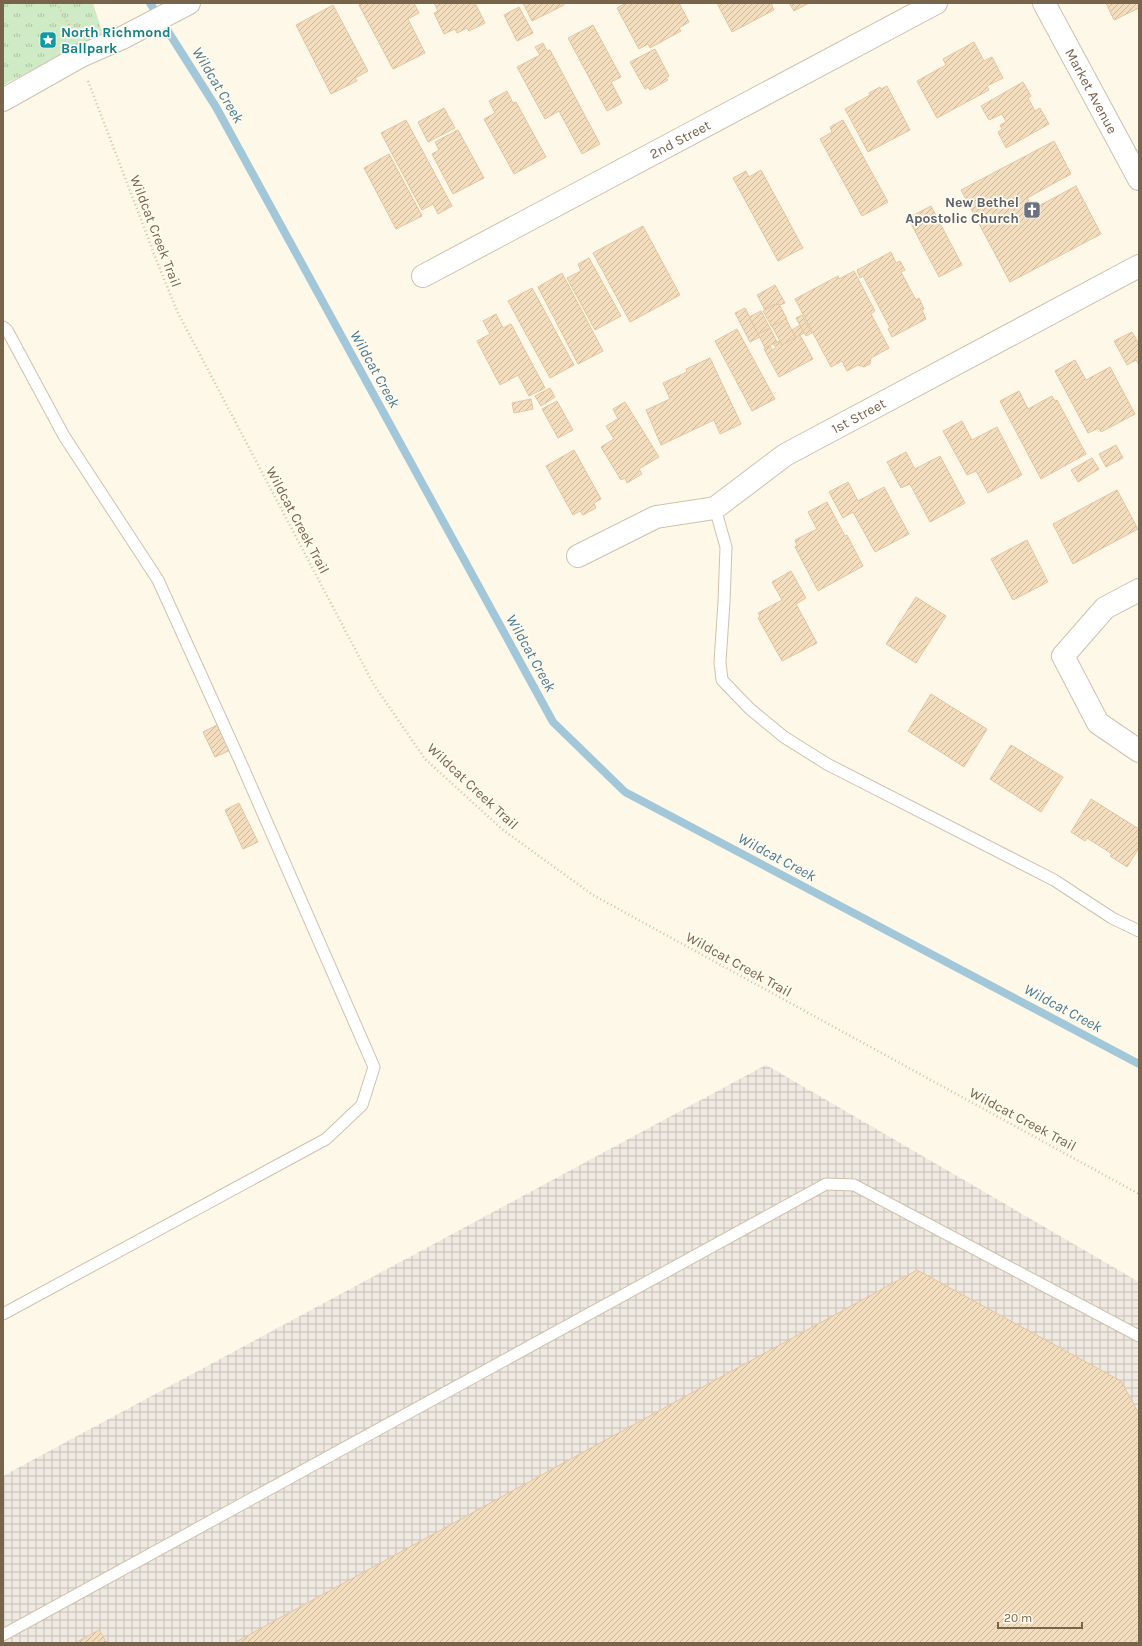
<svg xmlns="http://www.w3.org/2000/svg" width="1142" height="1646" font-family="Karla,sans-serif">
<style>
.industrial{fill:url(#industrial-grid)}
.grass{fill:url(#grass-tufts)}
.lines{fill:none;stroke-linecap:round;stroke-linejoin:round}
.stream{stroke:#a2c7d9;stroke-width:8}
.building{fill:url(#building-hatch);stroke:#e6c69f}
.service-casing{stroke:#cfc2ad;stroke-width:13}
.minor-casing{stroke:#cfc2ad;stroke-width:24}
.tertiary-casing{stroke:#cfc2ad;stroke-width:24}
.path{stroke:#d8c0a2;stroke-width:2.5;stroke-dasharray:1 3;stroke-linecap:butt}
.service{stroke:#fff;stroke-width:11}
.minor{stroke:#fff;stroke-width:22}
.tertiary{stroke:#fff;stroke-width:22}
.labels{text-anchor:middle;stroke-width:3.5;stroke-linejoin:round;paint-order:stroke}
.culture-label{font-size:14px;font-weight:bold;fill:#0d838f;stroke:#fffbef;text-anchor:start}
.street-label{font-size:14px;fill:#78634b;stroke:#fffbef}
.worship-label{font-size:14px;font-weight:bold;fill:#5b616d;stroke:#fffbef;text-anchor:end}
.water-label{font-size:15px;font-style:italic;fill:#477993;stroke:#fffbef}
</style>
<defs>
<pattern id="industrial-grid" width="8" height="8" patternUnits="userSpaceOnUse"><rect width="8" height="8" fill="#eee9e1"/><path d="M0 4h8M4 0v8" fill="none" stroke="#c6c0b8"/></pattern>
<pattern id="grass-tufts" width="24" height="20" patternUnits="userSpaceOnUse"><rect width="24" height="20" fill="#cfebc6"/><path d="M3 7l-1-3M5 7V3M7 7l1-3M15 17l-1-3M17 17v-4M19 17l1-3" fill="none" stroke="#adc2a3"/></pattern>
<pattern id="building-hatch" width="6" height="6" patternUnits="userSpaceOnUse"><rect width="6" height="6" fill="#f3ddbf"/><path d="M-1 1l2-2M0 6l6-6M5 7l2-2" fill="none" stroke="#cab79d"/></pattern>
</defs>
<rect width="100%" height="100%" fill="#fdf8e8"/>
<path class="industrial" d="M 766,1065 L 1139,1282 L 1139,1643 L 3,1643 L 3,1476 Z"/>
<path class="grass" d="M 3,3 L 93,3 L 103,35 L 3,85 Z"/>
<g class="lines">
<path class="stream" d="M 150,3 L 216,107 L 553,722 L 625,792 L 1139,1064"/>
</g>
<g class="building">
<path d="M 362,3 L 414,3 L 419,13 L 408,19 L 425,53 L 393,69 L 359,5 Z"/>
<path d="M 434,3 L 475,3 L 485,23 L 469,31 L 467,28 L 457,33 L 455,29 L 444,34 L 434,13 L 438,11 Z"/>
<path d="M 523,3 L 563,3 L 564,5 L 532,21 Z"/>
<path d="M 626,3 L 679,3 L 689,22 L 679,28 L 681,31 L 650,48 L 648,44 L 639,49 L 617,8 Z"/>
<path d="M 717,3 L 771,3 L 774,10 L 732,32 Z"/>
<path d="M 789,3 L 809,3 L 794,11 Z"/>
<path d="M 1106,3 L 1139,3 L 1139,8 L 1114,20 Z"/>
<path d="M 333,5 L 368,71 L 355,78 L 357,81 L 331,94 L 296,25 Z"/>
<path d="M 519,7 L 533,33 L 517,41 L 504,15 Z"/>
<path d="M 593,25 L 621,77 L 611,82 L 622,103 L 607,111 L 568,38 Z"/>
<path d="M 974,42 L 984,61 L 992,57 L 1003,78 L 987,86 L 989,90 L 937,118 L 917,81 L 946,65 L 943,59 Z"/>
<path d="M 543,43 L 547,51 L 550,50 L 600,144 L 582,154 L 559,111 L 545,119 L 517,67 L 540,55 L 535,47 Z"/>
<path d="M 655,49 L 669,76 L 666,78 L 668,80 L 650,90 L 648,87 L 645,89 L 630,62 Z"/>
<path d="M 1023,82 L 1031,96 L 1028,98 L 1035,111 L 1040,108 L 1049,124 L 1006,148 L 998,132 L 1002,129 L 1000,125 L 1006,122 L 1002,114 L 989,120 L 981,106 Z"/>
<path d="M 887,86 L 910,130 L 868,152 L 845,109 L 870,95 L 869,93 L 880,87 L 881,89 Z"/>
<path d="M 507,91 L 513,103 L 516,102 L 546,157 L 514,174 L 484,119 L 495,113 L 489,101 Z"/>
<path d="M 444,108 L 455,128 L 428,142 L 418,122 Z"/>
<path d="M 406,120 L 452,206 L 438,214 L 433,204 L 422,210 L 381,133 Z"/>
<path d="M 843,120 L 888,202 L 862,216 L 820,139 L 832,132 L 830,127 Z"/>
<path d="M 458,130 L 484,178 L 453,194 L 432,154 L 439,150 L 435,142 Z"/>
<path d="M 1054,141 L 1071,174 L 1027,198 L 1033,209 L 1076,186 L 1101,234 L 1010,282 L 961,190 Z"/>
<path d="M 389,154 L 422,216 L 396,229 L 364,168 Z"/>
<path d="M 761,170 L 803,248 L 778,261 L 733,178 L 746,171 L 749,177 Z"/>
<path d="M 931,206 L 962,265 L 939,277 L 908,218 Z"/>
<path d="M 643,226 L 680,295 L 630,322 L 593,253 Z"/>
<path d="M 891,252 L 896,263 L 900,261 L 905,270 L 901,272 L 916,300 L 919,298 L 924,309 L 922,310 L 926,319 L 892,337 L 888,329 L 890,328 L 863,276 L 860,278 L 857,270 Z"/>
<path d="M 589,258 L 621,316 L 595,330 L 567,278 L 581,271 L 578,264 Z"/>
<path d="M 854,271 L 875,311 L 871,314 L 889,348 L 871,358 L 870,364 L 864,367 L 858,365 L 847,371 L 842,361 L 831,367 L 795,299 L 838,276 L 839,279 Z"/>
<path d="M 562,273 L 603,351 L 578,364 L 538,287 Z"/>
<path d="M 775,285 L 785,303 L 780,305 L 779,304 L 776,305 L 775,304 L 765,310 L 757,295 Z"/>
<path d="M 532,288 L 574,365 L 550,378 L 508,301 Z"/>
<path d="M 775,304 L 776,305 L 779,304 L 787,319 L 772,327 L 763,311 Z"/>
<path d="M 745,308 L 760,337 L 750,342 L 735,313 Z"/>
<path d="M 761,311 L 770,328 L 758,334 L 749,317 Z"/>
<path d="M 496,314 L 503,328 L 511,324 L 545,388 L 529,396 L 518,375 L 500,385 L 477,341 L 490,334 L 483,321 Z"/>
<path d="M 802,315 L 812,333 L 806,336 L 796,318 Z"/>
<path d="M 786,319 L 796,338 L 782,345 L 772,326 Z"/>
<path d="M 800,325 L 804,333 L 796,338 L 792,330 Z"/>
<path d="M 770,328 L 777,342 L 765,348 L 758,334 Z"/>
<path d="M 737,329 L 775,399 L 752,411 L 715,341 Z"/>
<path d="M 1132,332 L 1139,344 L 1139,365 L 1136,360 L 1127,365 L 1114,341 Z"/>
<path d="M 800,335 L 813,359 L 779,377 L 764,349 L 770,346 L 772,350 L 776,348 L 774,344 L 777,342 L 780,341 L 782,345 Z"/>
<path d="M 710,358 L 741,424 L 720,434 L 714,420 L 661,445 L 646,410 L 670,399 L 663,383 L 687,372 L 686,369 Z"/>
<path d="M 1075,360 L 1086,380 L 1110,367 L 1135,414 L 1101,432 L 1099,428 L 1088,433 L 1055,371 Z"/>
<path d="M 550,388 L 555,397 L 541,406 L 535,396 Z"/>
<path d="M 1019,391 L 1028,409 L 1052,396 L 1055,401 L 1057,400 L 1086,454 L 1041,479 L 1000,401 Z"/>
<path d="M 531,399 L 533,409 L 514,413 L 512,403 Z"/>
<path d="M 557,401 L 573,430 L 558,438 L 542,409 Z"/>
<path d="M 625,402 L 659,457 L 639,469 L 642,474 L 627,483 L 625,478 L 621,480 L 601,447 L 614,439 L 606,426 L 618,419 L 613,409 Z"/>
<path d="M 962,421 L 972,440 L 997,427 L 1022,475 L 988,493 L 976,471 L 967,475 L 943,431 Z"/>
<path d="M 1116,445 L 1123,458 L 1106,467 L 1099,454 Z"/>
<path d="M 574,450 L 601,499 L 594,503 L 596,508 L 583,515 L 580,511 L 573,515 L 546,466 Z"/>
<path d="M 906,452 L 915,469 L 940,456 L 965,503 L 930,522 L 910,484 L 901,488 L 887,462 Z"/>
<path d="M 1092,458 L 1099,469 L 1078,482 L 1071,470 Z"/>
<path d="M 848,482 L 858,501 L 884,487 L 909,534 L 875,552 L 853,512 L 843,518 L 829,492 Z"/>
<path d="M 1117,490 L 1138,529 L 1073,564 L 1053,524 Z"/>
<path d="M 827,502 L 845,536 L 847,535 L 863,566 L 818,591 L 795,547 L 797,546 L 795,540 L 817,529 L 808,512 Z"/>
<path d="M 1027,540 L 1048,582 L 1013,600 L 991,559 Z"/>
<path d="M 791,571 L 806,598 L 796,604 L 817,643 L 782,661 L 758,618 L 760,616 L 758,613 L 782,600 L 772,582 Z"/>
<path d="M 916,597 L 946,616 L 916,663 L 886,644 Z"/>
<path d="M 931,694 L 987,729 L 964,767 L 908,731 Z"/>
<path d="M 221,723 L 233,749 L 215,757 L 203,732 Z"/>
<path d="M 1011,745 L 1063,777 L 1041,812 L 990,779 Z"/>
<path d="M 1091,799 L 1139,829 L 1139,848 L 1127,867 L 1110,856 L 1112,854 L 1087,838 L 1085,841 L 1071,832 Z"/>
<path d="M 239,803 L 258,842 L 243,849 L 225,810 Z"/>
<path d="M 917,1270 L 1121,1381 L 1139,1414 L 1139,1643 L 234,1643 Z"/>
<path d="M 99,1630 L 107,1643 L 75,1643 Z"/>
</g>
<g class="lines">
<defs>
<g id="service">
<path d="M 3,327 L 7,330 L 64,436 L 158,580 L 241,763 L 374,1067 L 362,1105 L 326,1139 L 3,1314"/>
<path d="M 715,508 L 726,547 L 724,602 L 720,662 L 722,680 L 750,709 L 784,737 L 827,764 L 1054,880 L 1112,918 L 1139,931"/>
<path d="M 3,1635 L 826,1184 L 854,1185 L 1139,1336"/>
</g>
<g id="minor">
<path id="s1" d="M 1044,3 L 1139,179"/>
<path id="s2" d="M 423,276 L 936,3"/>
<path id="s3" d="M 578,556 L 656,517 L 715,508 L 785,455 L 1139,266"/>
<path d="M 1139,590 L 1105,608 L 1063,656 L 1098,723 L 1139,751"/>
</g>
<path id="tertiary" d="M 3,100 L 81,56 L 122,38 L 189,3"/>
</defs>
<use href="#service" class="service-casing"/>
<use href="#minor" class="minor-casing"/>
<use href="#tertiary" class="tertiary-casing"/>
<g class="path">
<path d="M 57,3 L 73,33"/>
<path d="M 88,81 L 158,264 L 177,311 L 374,685 L 425,759 L 503,830 L 593,895 L 1139,1194"/>
</g>
<use href="#service" class="service"/>
<use href="#minor" class="minor"/>
<use href="#tertiary" class="tertiary"/>
</g>
<defs>
<symbol id="sight-square" viewBox="-11 -11 22 22"><rect x="-9" y="-9" width="18" height="18" rx="4" fill="#0f9aa8" stroke="#fffbef"/><path d="M0-6L1.8-2.2L6-1.7L2.9 1.2L3.7 5.4L0 3.3L-3.7 5.4L-2.9 1.2L-6-1.7L-1.8-2.2Z" fill="#fff"/></symbol>
<symbol id="church-square" viewBox="-11 -11 22 22"><rect x="-9" y="-9" width="18" height="18" rx="4" fill="#6b7280" stroke="#fffbef"/><path d="M-1.2-6h2.4v3.5h3.3v2.4h-3.3V6h-2.4V-.1h-3.3v-2.4h3.3Z" fill="#fff"/></symbol>
</defs>
<g fill-rule="evenodd">
<use href="#sight-square" x="38" y="30" width="20" height="20"/>
<use href="#church-square" x="1022" y="200" width="20" height="20"/>
</g>
<g class="labels">
<g class="culture-label">
<text x="61" y="37">North Richmond<tspan x="61" dy="16">Ballpark</tspan></text>
</g>
<g class="street-label">
<text dy="5" stroke="none"><textPath href="#s1" startOffset="100">Market Avenue</textPath></text>
<text dy="5" stroke="none"><textPath href="#s2" startOffset="291">2nd Street</textPath></text>
<text transform="translate(156 231) rotate(69)" y="5">Wildcat Creek Trail</text>
<text dy="5" stroke="none"><textPath href="#s3" startOffset="318">1st Street</textPath></text>
<text transform="translate(298 520) rotate(62)" y="5">Wildcat Creek Trail</text>
<text transform="translate(473 786) rotate(43)" y="5">Wildcat Creek Trail</text>
<text transform="translate(739 964) rotate(29)" y="5">Wildcat Creek Trail</text>
<text transform="translate(1023 1119) rotate(28)" y="5">Wildcat Creek Trail</text>
</g>
<g class="worship-label">
<text x="1019" y="207">New Bethel<tspan x="1019" dy="16">Apostolic Church</tspan></text>
</g>
<g class="water-label">
<text transform="translate(218 85) rotate(59)" y="5">Wildcat Creek</text>
<text transform="translate(375 369) rotate(61)" y="5">Wildcat Creek</text>
<text transform="translate(531 653) rotate(61)" y="5">Wildcat Creek</text>
<text transform="translate(777 857) rotate(28)" y="5">Wildcat Creek</text>
<text transform="translate(1063 1008) rotate(28)" y="5">Wildcat Creek</text>
</g>
</g>
<rect width="1142" height="1646" fill="none" stroke="#78634b" stroke-width="8"/>
<path d="M998 1622v6h84v-6" fill="none" stroke="#78634b" stroke-width="2"/>
<text x="1004" y="1622" font-size="12" fill="#78634b" stroke="#fffbef" stroke-width="3" paint-order="stroke">20 m</text>
</svg>
